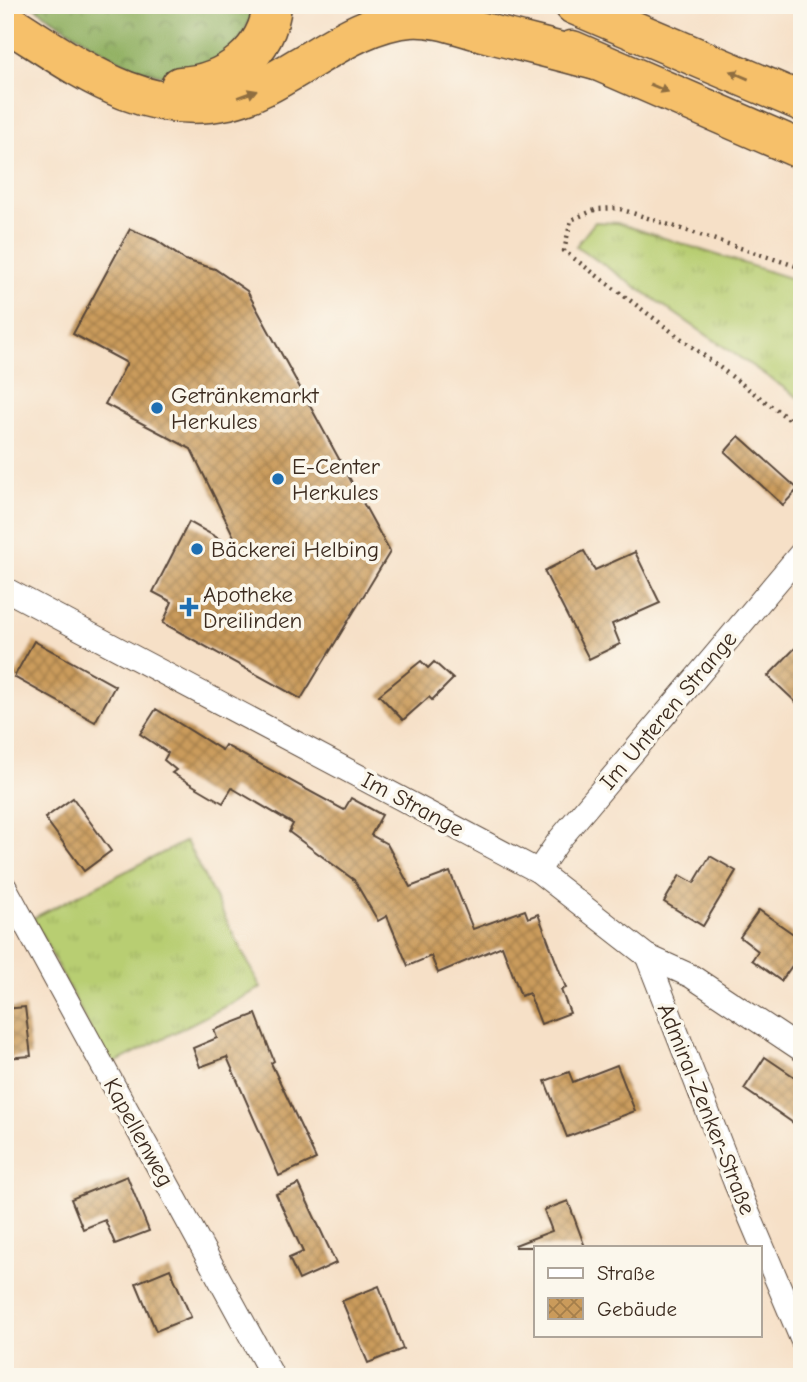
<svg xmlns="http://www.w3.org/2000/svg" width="807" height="1382" font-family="'Comic Neue',sans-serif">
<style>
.grass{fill:url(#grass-tufts);stroke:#7a7c48;stroke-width:2}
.forest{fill:url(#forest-crowns);stroke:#666e41;stroke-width:2}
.building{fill:url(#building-cross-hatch)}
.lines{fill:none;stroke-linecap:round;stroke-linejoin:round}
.street-casing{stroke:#574537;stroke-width:25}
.highway-casing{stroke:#574537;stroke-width:41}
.path{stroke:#574537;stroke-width:4.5;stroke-dasharray:2 5;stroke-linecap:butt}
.street{stroke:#fff;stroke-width:23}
.highway{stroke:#f6c06b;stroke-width:38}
.oneway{fill:#8f6e41}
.poi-dot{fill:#1f6fb2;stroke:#fbf7ec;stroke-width:2.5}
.labels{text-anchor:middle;stroke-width:7;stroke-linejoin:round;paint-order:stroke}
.poi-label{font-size:23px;fill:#3b2a1e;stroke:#fbf7ec;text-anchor:start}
.street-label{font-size:23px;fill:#3b2a1e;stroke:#fbf7ec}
</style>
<defs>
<pattern id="grass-tufts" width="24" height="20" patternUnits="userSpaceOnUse" patternTransform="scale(1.75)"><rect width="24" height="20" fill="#b8ce72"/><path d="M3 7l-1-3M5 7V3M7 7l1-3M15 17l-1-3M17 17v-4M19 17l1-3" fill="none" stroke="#9fb162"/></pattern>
<pattern id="forest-crowns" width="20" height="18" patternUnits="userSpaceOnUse" patternTransform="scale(1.75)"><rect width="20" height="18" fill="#92b164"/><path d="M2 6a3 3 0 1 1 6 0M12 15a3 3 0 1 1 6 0" fill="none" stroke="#789052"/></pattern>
<pattern id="building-cross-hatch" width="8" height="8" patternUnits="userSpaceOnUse" patternTransform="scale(1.75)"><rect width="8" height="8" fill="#ca9b5b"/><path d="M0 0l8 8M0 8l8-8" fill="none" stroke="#a57f4b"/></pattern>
</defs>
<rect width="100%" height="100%" fill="#fbf7ec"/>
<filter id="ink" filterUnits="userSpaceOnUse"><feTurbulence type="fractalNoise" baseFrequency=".0143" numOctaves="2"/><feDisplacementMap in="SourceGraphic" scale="14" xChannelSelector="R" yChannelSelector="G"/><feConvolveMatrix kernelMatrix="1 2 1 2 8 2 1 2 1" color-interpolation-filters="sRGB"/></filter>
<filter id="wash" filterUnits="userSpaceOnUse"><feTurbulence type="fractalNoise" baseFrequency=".00686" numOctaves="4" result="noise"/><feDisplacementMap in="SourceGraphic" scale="28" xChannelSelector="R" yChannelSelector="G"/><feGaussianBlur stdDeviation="1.57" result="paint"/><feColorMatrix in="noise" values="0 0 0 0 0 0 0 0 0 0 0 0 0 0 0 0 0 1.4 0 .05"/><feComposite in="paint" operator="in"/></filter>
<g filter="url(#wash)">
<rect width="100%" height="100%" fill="#f6e0c7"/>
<g class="grass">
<path d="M 595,222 L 617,223 L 802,282 L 802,400 L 576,246 Z"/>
<path d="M 186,841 L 261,988 L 109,1066 L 33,918 Z"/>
</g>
<path class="forest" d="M 31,5 L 258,5 L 233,53 C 216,59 188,73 171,75 C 134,79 63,25 31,5 Z"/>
<g id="blocks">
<g class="building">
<path d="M 130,229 L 156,240 L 185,260 L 215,269 L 247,291 L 390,552 L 301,699 L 163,623 L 172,602 L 153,592 L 189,522 L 241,551 L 191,449 L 105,404 L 127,363 L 73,334 Z"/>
<path d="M 739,436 L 798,489 L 783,505 L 725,452 Z"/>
<path d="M 584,551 L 595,570 L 635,552 L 660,603 L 612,624 L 620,644 L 589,659 L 544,571 Z"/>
<path d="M 34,641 L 115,686 L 95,722 L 14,677 Z"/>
<path d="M 802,641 L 802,708 L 768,676 Z"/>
<path d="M 421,661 L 428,668 L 434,662 L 453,679 L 432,700 L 429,697 L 403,720 L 379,695 Z"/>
<path d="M 156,709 L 222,750 L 225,745 L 344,810 L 351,798 L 382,815 L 371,835 L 387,844 L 410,887 L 450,872 L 473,929 L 525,910 L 528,918 L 538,914 L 566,988 L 561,990 L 570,1013 L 541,1024 L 529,993 L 521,996 L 502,946 L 438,973 L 431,956 L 408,966 L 387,916 L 378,921 L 354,880 L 289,832 L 293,824 L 232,788 L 223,803 L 172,773 L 176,770 L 164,760 L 168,753 L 140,734 Z"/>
<path d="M 73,798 L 111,851 L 84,871 L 45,818 Z"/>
<path d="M 710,856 L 736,871 L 703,926 L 664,902 L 680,875 L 694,883 Z"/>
<path d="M 759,910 L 802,940 L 802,952 L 781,981 L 752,960 L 758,951 L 740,937 Z"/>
<path d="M 25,1007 L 31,1056 L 5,1058 L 5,1009 Z"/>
<path d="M 256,1014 L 274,1061 L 271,1063 L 316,1159 L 279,1176 L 227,1057 L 200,1067 L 193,1048 L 217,1038 L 214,1030 Z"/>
<path d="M 765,1057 L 802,1082 L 802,1129 L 744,1089 Z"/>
<path d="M 617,1065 L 635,1111 L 567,1137 L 545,1081 L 569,1072 L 573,1082 Z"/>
<path d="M 127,1176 L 149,1231 L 115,1244 L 105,1220 L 83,1229 L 71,1199 Z"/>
<path d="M 299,1184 L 336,1263 L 299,1280 L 289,1258 L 303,1252 L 276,1194 Z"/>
<path d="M 568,1201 L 585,1247 L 515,1247 L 515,1245 L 552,1231 L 544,1210 Z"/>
<path d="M 170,1269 L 191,1317 L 156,1331 L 136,1283 Z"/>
<path d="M 379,1286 L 403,1349 L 368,1363 L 342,1301 Z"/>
</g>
</g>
</g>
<g filter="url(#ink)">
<use href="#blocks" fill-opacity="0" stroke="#574537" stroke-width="2"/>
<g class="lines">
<defs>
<g id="street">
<path d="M 5,589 L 538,871 L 647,956 L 691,976 L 802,1050"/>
<path d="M 538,871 L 560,839 L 802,552"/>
<path d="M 5,887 L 273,1377"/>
<path d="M 647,956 L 735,1182 L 802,1340"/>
</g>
<g id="highway">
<path d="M 574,5 L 802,102"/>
<path d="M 5,21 C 75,64 141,119 228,100 C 254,94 277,80 300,66 C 334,46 370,21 410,18 C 434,16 460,26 483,32 C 521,42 559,51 596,61"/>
<path d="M 572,50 L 802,150"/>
<path d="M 180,86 C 226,84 268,52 272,5"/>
</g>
</defs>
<use href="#street" class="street-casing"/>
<use href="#highway" class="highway-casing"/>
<path class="path" d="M 802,268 L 617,208 L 597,209 L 571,220 L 564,251 L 802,429"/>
<use href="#street" class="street"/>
<use href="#highway" class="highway"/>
</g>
<defs><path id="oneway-solid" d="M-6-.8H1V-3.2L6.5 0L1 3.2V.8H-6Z" transform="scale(1.75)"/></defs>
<g class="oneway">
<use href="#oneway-solid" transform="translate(739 75) rotate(-157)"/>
<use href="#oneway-solid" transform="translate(659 88) rotate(23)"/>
<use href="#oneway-solid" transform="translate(247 94) rotate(-20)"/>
</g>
</g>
<g class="poi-dot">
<circle cx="157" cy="408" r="7"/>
<circle cx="278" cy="479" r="7"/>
<circle cx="197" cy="549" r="7"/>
<path d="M185.5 596.5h7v7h7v7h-7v7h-7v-7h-7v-7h7z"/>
</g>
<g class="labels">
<g class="poi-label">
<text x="171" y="403">Getränkemarkt<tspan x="171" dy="26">Herkules</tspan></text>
<text x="292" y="474">E-Center<tspan x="292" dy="26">Herkules</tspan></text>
<text x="211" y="557">Bäckerei Helbing</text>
<text x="203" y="602">Apotheke<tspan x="203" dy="26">Dreilinden</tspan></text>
</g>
<g class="street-label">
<text transform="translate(668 710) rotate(-50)" y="8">Im Unteren Strange</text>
<text transform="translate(413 804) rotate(28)" y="8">Im Strange</text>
<text transform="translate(707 1109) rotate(68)" y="8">Admiral-Zenker-Straße</text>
<text transform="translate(139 1132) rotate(61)" y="8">Kapellenweg</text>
</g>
</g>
<rect width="807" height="1382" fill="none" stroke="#fbf7ec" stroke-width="28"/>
<rect x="534" y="1246" width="228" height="91" fill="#fbf7ec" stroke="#aea59a" stroke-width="2"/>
<rect x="548" y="1268" width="35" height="10" fill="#ffffff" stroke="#aea59a" stroke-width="2"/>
<text x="597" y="1280" font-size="21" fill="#3b2a1e">Straße</text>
<rect x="548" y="1298" width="35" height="21" fill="url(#building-cross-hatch)" stroke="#aea59a" stroke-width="2"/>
<text x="597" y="1316" font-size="21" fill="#3b2a1e">Gebäude</text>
</svg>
